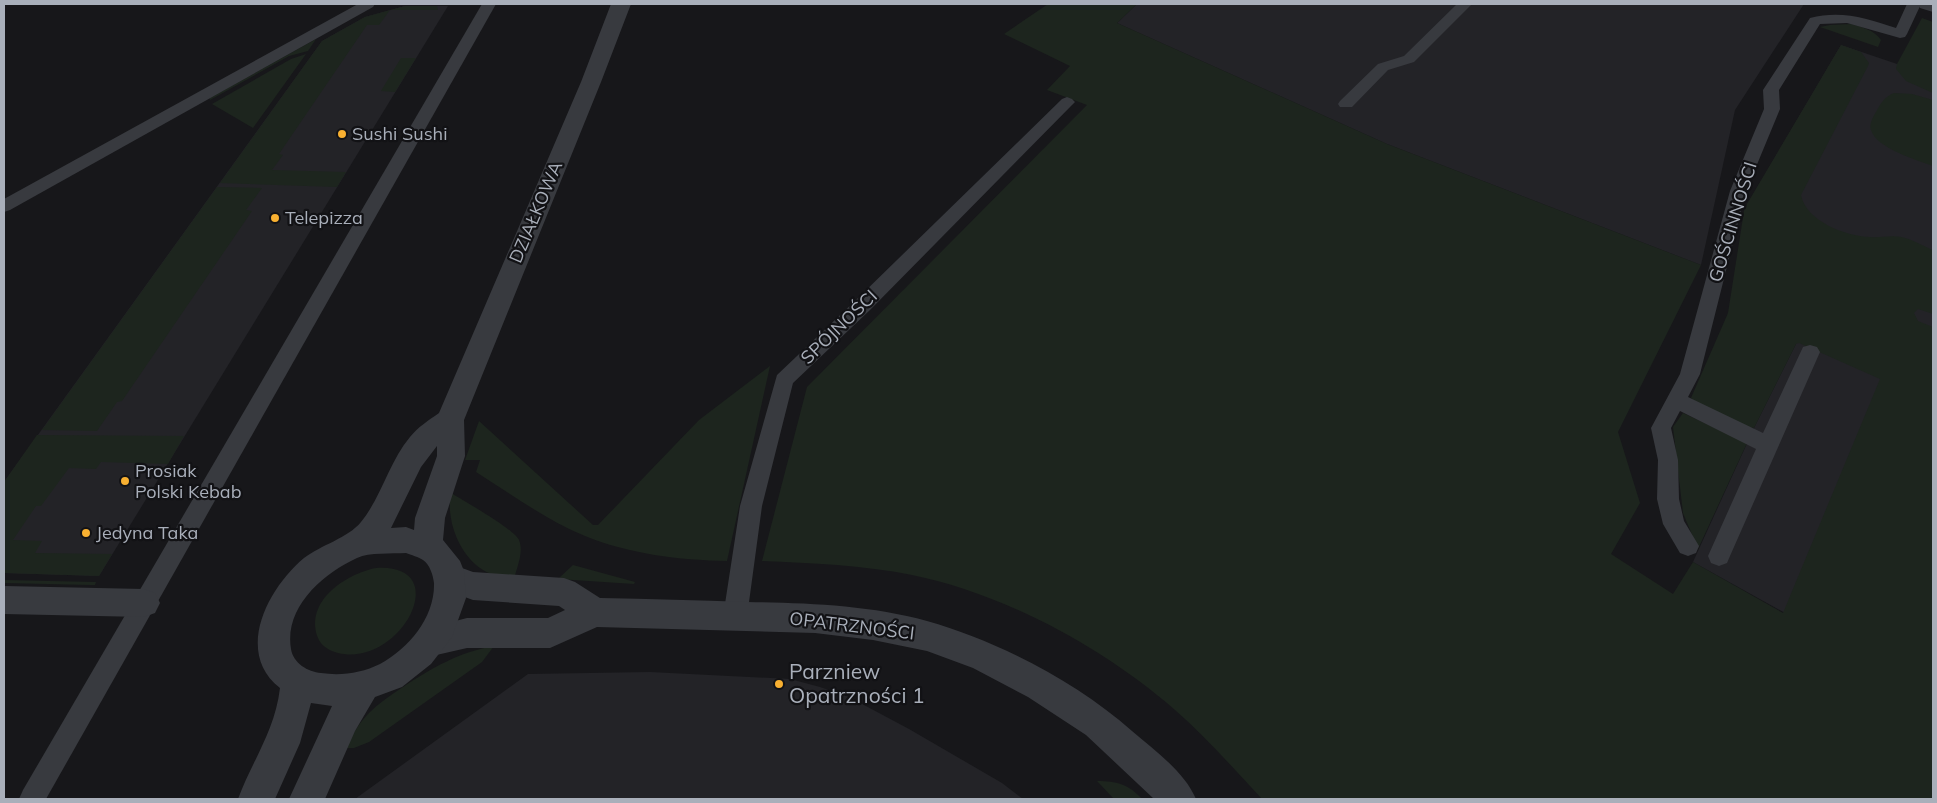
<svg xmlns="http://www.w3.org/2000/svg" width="1937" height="803" font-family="Mulish,sans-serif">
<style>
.built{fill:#232327}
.green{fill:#1d251e}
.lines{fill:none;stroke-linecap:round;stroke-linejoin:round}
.service{fill:#383a3f;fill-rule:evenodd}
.minor{fill:#383a3f;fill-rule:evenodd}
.tertiary{fill:#383a3f;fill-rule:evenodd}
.poi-dot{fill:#f8b031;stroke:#121215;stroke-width:2}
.labels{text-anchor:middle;stroke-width:4.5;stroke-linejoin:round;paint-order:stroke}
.poi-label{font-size:18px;fill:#a9afba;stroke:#121215;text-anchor:start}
.street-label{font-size:18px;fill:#a9afba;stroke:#121215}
.near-poi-label{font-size:21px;fill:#a9afba;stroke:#121215;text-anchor:start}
</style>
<rect width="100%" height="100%" fill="#17171a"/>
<g class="built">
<path d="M 1137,4 L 1804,4 L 1735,110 L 1701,265 L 1387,144 L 1117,23 Z"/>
<path d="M 405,6 L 448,6 L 99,576 L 4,573 L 4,482 L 322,41 L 365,17 Z"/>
<path d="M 1933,34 L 1933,695 L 1693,562 L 1754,428 L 1796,344 L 1744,210 L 1841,45 L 1900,65 Z"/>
<path d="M 650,672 L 790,679 L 820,687 L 849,697 L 909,729 L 1002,783 L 1023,799 L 355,799 L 528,674 Z"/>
</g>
<g class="green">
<path d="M 1048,4 L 1137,4 L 1117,23 L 1387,144 L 1701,265 L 1618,432 L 1640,503 L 1611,554 L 1673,594 L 1693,562 L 1783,613 L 1880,379 L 1799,343 L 1796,344 L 1754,428 C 1735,426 1705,411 1691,398 L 1728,313 L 1744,211 L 1747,204 L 1841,45 L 1861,52 L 1869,63 L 1868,66 L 1801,195 C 1806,221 1845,236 1870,237 C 1880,238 1891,235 1901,237 C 1912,239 1923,246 1933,250 L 1933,314 L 1918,309 L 1914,313 L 1918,321 L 1933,327 L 1933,799 L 1262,799 C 1234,769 1206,737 1175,710 C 1104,648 1005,594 912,575 C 862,565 812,563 762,561 L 807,387 L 1087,105 L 1047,90 L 1070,66 L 1004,34 Z"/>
<path d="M 405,6 L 437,6 L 438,10 L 390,10 L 379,25 L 367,25 L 279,154 L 283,155 L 272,170 L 346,172 L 337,187 L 220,183 L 322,41 L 365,17 Z"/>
<path d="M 1922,18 L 1933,22 L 1933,93 L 1906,81 L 1896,69 L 1897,64 Z"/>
<path d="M 1851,24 C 1862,27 1874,30 1881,40 L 1878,47 L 1820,27 L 1830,25 Z"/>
<path d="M 316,39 L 308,51 L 289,56 L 210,100 L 210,98 Z"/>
<path d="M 306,54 L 253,128 L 212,104 L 291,59 Z"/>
<path d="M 401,58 L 416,58 L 395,92 L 381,91 Z"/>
<path d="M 1894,93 L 1912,94 L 1933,100 L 1933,166 C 1917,160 1876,148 1871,130 C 1869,124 1873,117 1876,112 C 1881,103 1884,97 1894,93 Z"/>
<path d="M 217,187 L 262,188 L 246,210 L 252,211 L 122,401 L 117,402 L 97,431 L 42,430 Z"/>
<path d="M 770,366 L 727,561 C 679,560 629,554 585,536 C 546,520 511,494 476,472 L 480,460 L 465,460 L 479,421 L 593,525 L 598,525 L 699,420 Z"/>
<path d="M 1683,413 L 1747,443 L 1698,549 L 1683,513 L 1673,427 Z"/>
<path d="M 37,435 L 184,436 L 168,464 L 101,462 L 96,469 L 69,468 L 41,506 L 36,506 L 13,540 L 42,541 L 35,553 L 112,554 L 99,576 L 4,573 L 4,482 Z"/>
<path d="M 451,493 C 464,501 514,529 519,540 C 524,552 517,567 514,579 C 507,577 498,577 491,574 C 462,563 445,522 451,493 Z"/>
<path d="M 573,565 L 635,582 L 634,584 L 558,579 Z"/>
<path d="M 376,568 C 456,563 401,668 338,653 C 330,651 321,646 318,638 C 304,601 346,574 376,568 Z"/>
<path d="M 4,580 L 96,582 L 95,585 L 90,585 L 4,583 Z"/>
<path d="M 494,646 L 482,662 L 369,742 L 354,748 L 344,748 C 352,736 359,723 369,713 C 379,703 391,695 403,687 C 432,668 459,652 494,646 Z"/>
<path d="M 1097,781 C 1117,781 1128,784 1142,799 L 1114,799 Z"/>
</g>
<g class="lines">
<g class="service">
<path d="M 358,4 L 375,4 L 373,7 L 10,210 L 4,212 L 4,199 Z"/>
<path d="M 482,4 L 496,4 L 46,799 L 19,799 L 23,790 Z"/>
<path d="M 1457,4 L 1472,4 L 1414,62 L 1388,70 L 1352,107 L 1340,107 L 1338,104 L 1340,101 L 1378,64 L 1404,56 Z"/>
<path d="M 1907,4 L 1921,4 L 1907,34 L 1905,37 L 1900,38 L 1847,23 L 1820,24 L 1779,90 L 1780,109 L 1746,191 L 1700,374 L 1688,397 L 1763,433 L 1803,347 L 1810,345 L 1817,347 L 1820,352 L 1730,556 L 1727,563 L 1719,566 L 1711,563 L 1708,556 L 1756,449 L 1680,411 L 1671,428 L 1678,460 L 1679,499 L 1684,521 L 1699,546 L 1696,553 L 1688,556 L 1680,553 L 1663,524 L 1657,499 L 1658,460 L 1651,428 L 1680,374 L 1730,191 L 1764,109 L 1763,90 L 1810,18 C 1841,10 1866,18 1896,28 Z"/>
<path d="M 1067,97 L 1072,99 L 1075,102 L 1072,105 L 870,310 L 793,383 L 762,506 L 747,617 L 743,625 L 735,628 L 727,625 L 723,617 L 740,506 L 777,375 L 856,300 L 1062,99 Z"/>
</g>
<g class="minor">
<path d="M 451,564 L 473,572 L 564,578 L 575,582 L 600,598 C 649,599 698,600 747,602 C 807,603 869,605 927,621 C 998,641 1077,682 1132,731 C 1154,750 1184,771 1196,799 L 1154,799 L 1086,735 L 1028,697 L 973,668 L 927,651 L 873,640 L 815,633 L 597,627 L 550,648 L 467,648 L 432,656 L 421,652 L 416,641 L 421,630 L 467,618 L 548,618 L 565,610 L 559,606 L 473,600 L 440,588 L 435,578 L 440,568 Z"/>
<path d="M 4,586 L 144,589 L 155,593 L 160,603 L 155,613 L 144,617 L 4,614 Z"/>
</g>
<g class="tertiary">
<path d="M 611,4 L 631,4 L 601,82 L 464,420 L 465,456 L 445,518 L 443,540 L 460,561 L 464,571 L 466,598 L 452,637 L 431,664 L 402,687 L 375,697 L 355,731 L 325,799 L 289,799 L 332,706 L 311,703 L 300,743 L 275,799 L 238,799 C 252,761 275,731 280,688 C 234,652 268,588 304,558 C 321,545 348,538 361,522 C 382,496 389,462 410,437 C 418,427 429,420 439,413 L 581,82 ZM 437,446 L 437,456 L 415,518 L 414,530 L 406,527 L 391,528 L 421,467 ZM 406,553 C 411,555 419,557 423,560 C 430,565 433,575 434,583 C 435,617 409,648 380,664 C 362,673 341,676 321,673 C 308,672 293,663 291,649 C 284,608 322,574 357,558 C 370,552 391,554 406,553 Z"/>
<path d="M 1918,4 L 1933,4 L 1933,12 L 1920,8 Z"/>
</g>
</g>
<g class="poi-dot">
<circle cx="342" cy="134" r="5"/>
<circle cx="275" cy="218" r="5"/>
<circle cx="125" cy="481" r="5"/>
<circle cx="86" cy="533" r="5"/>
<circle cx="779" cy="684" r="5"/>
</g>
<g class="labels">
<g class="poi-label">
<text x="352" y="140">Sushi Sushi</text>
<text x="285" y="224">Telepizza</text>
<text x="135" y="477">Prosiak<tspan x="135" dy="21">Polski Kebab</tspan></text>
<text x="96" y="539">Jedyna Taka</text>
</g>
<g class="street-label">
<text transform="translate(536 212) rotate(-67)" y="6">DZIAŁKOWA</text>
<text transform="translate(1733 222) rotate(-73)" y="6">GOŚCINNOŚCI</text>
<text transform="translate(839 327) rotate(-44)" y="6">SPÓJNOŚCI</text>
<text transform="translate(852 626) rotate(7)" y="6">OPATRZNOŚCI</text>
</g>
<g class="near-poi-label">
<text x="789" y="679">Parzniew<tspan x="789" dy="24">Opatrzności 1</tspan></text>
</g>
</g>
<rect width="1937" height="803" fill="none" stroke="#a9afba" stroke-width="10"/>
</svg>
